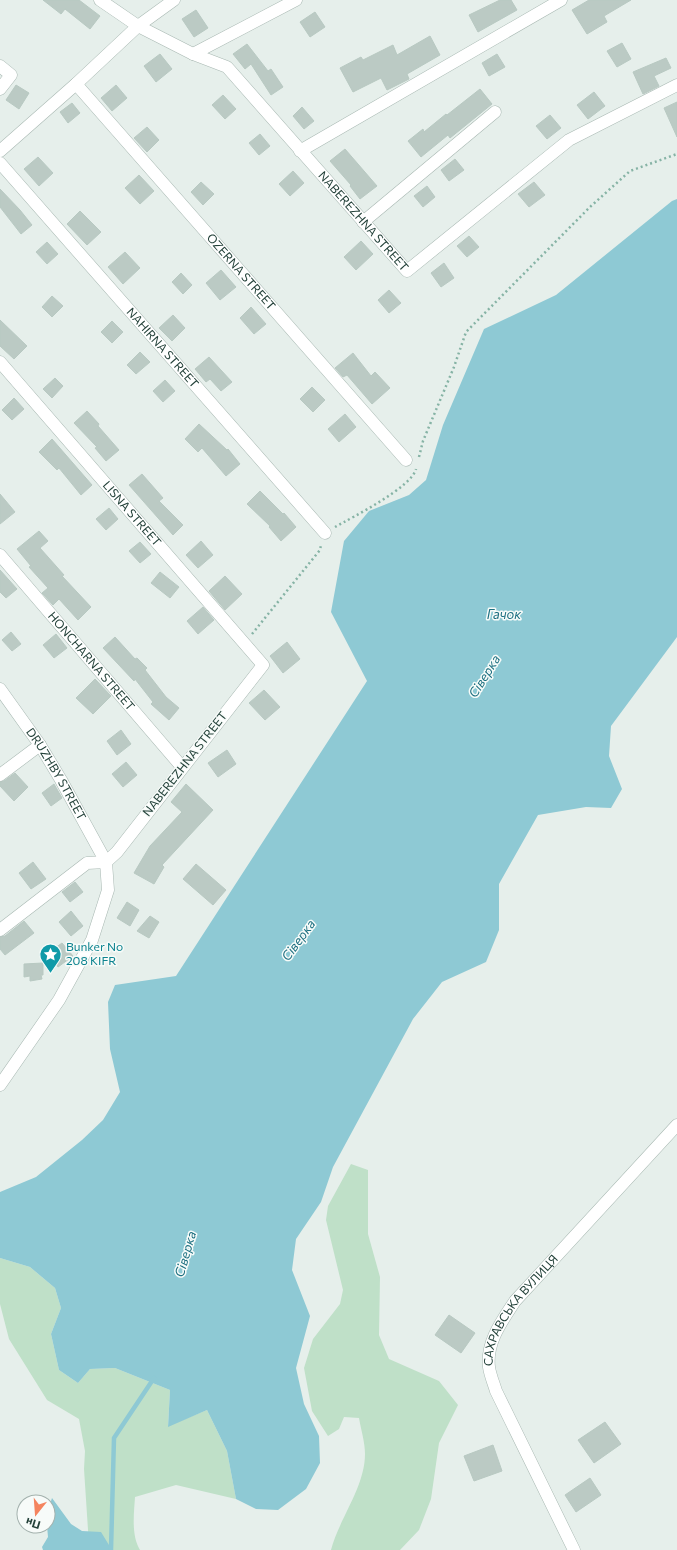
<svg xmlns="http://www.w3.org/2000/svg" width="677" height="1550" font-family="Commissioner,sans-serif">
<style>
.green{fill:#bfe0c8}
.water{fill:#8ec9d4}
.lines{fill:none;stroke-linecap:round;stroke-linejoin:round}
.stream{stroke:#8ec9d4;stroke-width:4.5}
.building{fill:#bbcac4;stroke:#b8c9c2}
.minor-casing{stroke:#a8b8b2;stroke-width:13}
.path{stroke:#86b3a5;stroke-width:2.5;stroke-dasharray:2 3;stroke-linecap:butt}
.minor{stroke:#fff;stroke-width:12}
.labels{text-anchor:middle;stroke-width:3;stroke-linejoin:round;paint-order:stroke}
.street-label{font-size:12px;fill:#24423a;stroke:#f7fbf9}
.culture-label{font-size:12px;fill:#0d838f;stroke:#f7fbf9;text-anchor:start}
.water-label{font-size:13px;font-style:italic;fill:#1c6f80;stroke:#f7fbf9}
</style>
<rect width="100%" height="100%" fill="#e6efeb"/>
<g class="green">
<path d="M 351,1164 L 368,1170 L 368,1234 L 380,1277 L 379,1335 L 389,1359 L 439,1381 L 458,1405 L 439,1443 L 431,1499 L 419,1530 L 400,1550 L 331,1550 C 339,1519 365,1487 365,1454 C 365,1442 361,1430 359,1418 L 344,1417 L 339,1429 L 328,1436 L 312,1411 L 304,1368 L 313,1339 L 340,1304 L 343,1290 L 326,1220 L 328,1206 Z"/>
<path d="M 0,1258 L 30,1267 L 55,1288 L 61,1308 L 51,1334 L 59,1370 L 78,1383 L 90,1369 L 115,1368 L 170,1390 L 168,1426 L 207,1410 L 227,1451 L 236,1499 L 176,1485 L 135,1497 C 134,1514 131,1535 140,1550 L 91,1550 L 89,1545 L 84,1469 L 85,1451 L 79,1419 L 47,1400 L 9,1339 L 0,1304 Z"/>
</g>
<g class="water">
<path d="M 677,199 L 677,637 L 611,726 L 609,756 L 622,789 L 611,808 L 586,807 L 538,815 L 499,884 L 499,930 L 486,962 L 442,982 L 413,1019 L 333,1167 L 321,1202 L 296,1239 L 292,1270 L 310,1316 L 296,1368 L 304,1404 L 319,1436 L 320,1463 L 306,1489 L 278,1510 L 256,1509 L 236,1499 L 227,1451 L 207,1410 L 168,1427 L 170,1390 L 115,1368 L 90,1369 L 78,1383 L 59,1370 L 51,1334 L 61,1308 L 55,1288 L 30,1267 L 0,1258 L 0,1192 L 36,1177 L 82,1140 L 103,1120 L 120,1092 L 110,1049 L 108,1002 L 115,985 L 176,976 L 367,681 L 331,612 L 344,541 L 369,511 L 409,495 L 426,480 L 443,425 L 484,329 L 556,295 L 672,201 Z"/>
<path d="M 52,1498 L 71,1524 L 82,1531 L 101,1532 L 112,1550 L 43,1550 L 42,1547 L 48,1537 L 47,1526 L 48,1526 L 48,1510 Z"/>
</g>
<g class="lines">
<path class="stream" d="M 111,1550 L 114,1438 L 154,1378"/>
</g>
<g class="building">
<path d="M 43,0 L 79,0 L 100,16 L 90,29 L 65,9 L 61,14 Z"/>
<path d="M 500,0 L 511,0 L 517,10 L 478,32 L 469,15 Z"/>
<path d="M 589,0 L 631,0 L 604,16 L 607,22 L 587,34 L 572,10 Z"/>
<path d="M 196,10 L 208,28 L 194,37 L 182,19 Z"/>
<path d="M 315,12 L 325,27 L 310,37 L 300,22 Z"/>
<path d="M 430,36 L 440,55 L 407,74 L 409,79 L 387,90 L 381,78 L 353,92 L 340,68 L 361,57 L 363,60 L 393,45 L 397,55 Z"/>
<path d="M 622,43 L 631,59 L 617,67 L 607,51 Z"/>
<path d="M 247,44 L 268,71 L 271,69 L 283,87 L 271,95 L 251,64 L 245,69 L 233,54 Z"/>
<path d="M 160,54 L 172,69 L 156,82 L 144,66 Z"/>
<path d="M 497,54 L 505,67 L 489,76 L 482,63 Z"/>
<path d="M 666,58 L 671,68 L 654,76 L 659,86 L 643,94 L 633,72 Z"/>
<path d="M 16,85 L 29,93 L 19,109 L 6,100 Z"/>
<path d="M 116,85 L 127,98 L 112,111 L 101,98 Z"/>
<path d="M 480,89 L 492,104 L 450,138 L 448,135 L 421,157 L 408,141 L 423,129 L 424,132 L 446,114 L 447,115 Z"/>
<path d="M 594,92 L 605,106 L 588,119 L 577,105 Z"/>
<path d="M 223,95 L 236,109 L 225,119 L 212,105 Z"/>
<path d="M 677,102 L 677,137 L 664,108 Z"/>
<path d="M 72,103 L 80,113 L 68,123 L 60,112 Z"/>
<path d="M 302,107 L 314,121 L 304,129 L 293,116 Z"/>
<path d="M 550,115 L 561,128 L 547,139 L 536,126 Z"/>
<path d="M 147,127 L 159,140 L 147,152 L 134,138 Z"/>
<path d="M 260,134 L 270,146 L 259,155 L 249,143 Z"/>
<path d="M 345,149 L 377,186 L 360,199 L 350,186 L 351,185 L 330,161 Z"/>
<path d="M 38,157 L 53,173 L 39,186 L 24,169 Z"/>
<path d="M 455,159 L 464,170 L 449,181 L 441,170 Z"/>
<path d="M 293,171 L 304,183 L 290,196 L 279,184 Z"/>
<path d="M 139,175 L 154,191 L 140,204 L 125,188 Z"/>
<path d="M 201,182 L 214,194 L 203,205 L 191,192 Z"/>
<path d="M 534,182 L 545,195 L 529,207 L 518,194 Z"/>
<path d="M 427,186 L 435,197 L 423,207 L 414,196 Z"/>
<path d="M 0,189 L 20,210 L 32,225 L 21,234 L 0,207 Z"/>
<path d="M 80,211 L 101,232 L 87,245 L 67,224 Z"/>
<path d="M 469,236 L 479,247 L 467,257 L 457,246 Z"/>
<path d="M 361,241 L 373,254 L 356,270 L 344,257 Z"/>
<path d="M 47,242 L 58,254 L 47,264 L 36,252 Z"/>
<path d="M 125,252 L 140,268 L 123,284 L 108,267 Z"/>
<path d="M 444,263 L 454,278 L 441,287 L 431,273 Z"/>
<path d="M 221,270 L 236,287 L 220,300 L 206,283 Z"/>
<path d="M 181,273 L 192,285 L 183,294 L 172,282 Z"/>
<path d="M 389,290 L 401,303 L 389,313 L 378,300 Z"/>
<path d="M 52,296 L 63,306 L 52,317 L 42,307 Z"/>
<path d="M 251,307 L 266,324 L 254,334 L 240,318 Z"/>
<path d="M 173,315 L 185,328 L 172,341 L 159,328 Z"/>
<path d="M 0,320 L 27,346 L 14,359 L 0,346 Z"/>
<path d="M 112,321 L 123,332 L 112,343 L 101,332 Z"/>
<path d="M 140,352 L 150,362 L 136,374 L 127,365 Z"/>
<path d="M 353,353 L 371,376 L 375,372 L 390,388 L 372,404 L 347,375 L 343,377 L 335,368 Z"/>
<path d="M 209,357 L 232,382 L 221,391 L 210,379 L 206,382 L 195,369 Z"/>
<path d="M 55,378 L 63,386 L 52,398 L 43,389 Z"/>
<path d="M 165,380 L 175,391 L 163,402 L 153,391 Z"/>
<path d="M 312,387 L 325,400 L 313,412 L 300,399 Z"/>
<path d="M 14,398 L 24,409 L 12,420 L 2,410 Z"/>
<path d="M 87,411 L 99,424 L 98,426 L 119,450 L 106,461 L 95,448 L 97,447 L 74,423 Z"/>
<path d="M 345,414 L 356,427 L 339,442 L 328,429 Z"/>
<path d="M 199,424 L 227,450 L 228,449 L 240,464 L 226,476 L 202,448 L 198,452 L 185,439 Z"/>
<path d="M 52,439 L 92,485 L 81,495 L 59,468 L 57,470 L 39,452 Z"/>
<path d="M 142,474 L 163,498 L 159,501 L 183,525 L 173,535 L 129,485 Z"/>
<path d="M 260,491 L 283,514 L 284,513 L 296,527 L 281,541 L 269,527 L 270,526 L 247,504 Z"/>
<path d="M 0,494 L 15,512 L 0,524 Z"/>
<path d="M 109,508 L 118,519 L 106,530 L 96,519 Z"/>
<path d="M 39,531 L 48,541 L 40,548 L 64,575 L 62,576 L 91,607 L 78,620 L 59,599 L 53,605 L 42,593 L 48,588 L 29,567 L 31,566 L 17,549 Z"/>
<path d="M 201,541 L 213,555 L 198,568 L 186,555 Z"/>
<path d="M 140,542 L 151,554 L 140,563 L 129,551 Z"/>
<path d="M 0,570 L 17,589 L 6,598 L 0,592 Z"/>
<path d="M 160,572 L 179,587 L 170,598 L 151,583 Z"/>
<path d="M 225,576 L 242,594 L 225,610 L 209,591 Z"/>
<path d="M 203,607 L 214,620 L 198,634 L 187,621 Z"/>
<path d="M 11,632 L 21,644 L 12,651 L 2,640 Z"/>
<path d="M 56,634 L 67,648 L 54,658 L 43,645 Z"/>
<path d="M 115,637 L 135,659 L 137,658 L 147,668 L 145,670 L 166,697 L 179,708 L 169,720 L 151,704 L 153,702 L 135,679 L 134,681 L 103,648 Z"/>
<path d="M 287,642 L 300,659 L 283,673 L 270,656 Z"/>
<path d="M 95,679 L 111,696 L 93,714 L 76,698 Z"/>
<path d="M 264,690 L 280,707 L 265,720 L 249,703 Z"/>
<path d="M 121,730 L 131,744 L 117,755 L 107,741 Z"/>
<path d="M 227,750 L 236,764 L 218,777 L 208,763 Z"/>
<path d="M 126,762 L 137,775 L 123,787 L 112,774 Z"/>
<path d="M 15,773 L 28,787 L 14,801 L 0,786 L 0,782 L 4,781 Z"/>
<path d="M 54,784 L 62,798 L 51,806 L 42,793 Z"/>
<path d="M 186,784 L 213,810 L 162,865 L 164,867 L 154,884 L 134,873 L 150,846 L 182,812 L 171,802 Z"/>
<path d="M 33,862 L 46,879 L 31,889 L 19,873 Z"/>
<path d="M 196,864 L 226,890 L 213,905 L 183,879 Z"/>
<path d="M 75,882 L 83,892 L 70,902 L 62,892 Z"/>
<path d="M 127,902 L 139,910 L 130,926 L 117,918 Z"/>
<path d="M 71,911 L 83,926 L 71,936 L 59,922 Z"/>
<path d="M 150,916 L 159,922 L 149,938 L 137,931 Z"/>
<path d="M 24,921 L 34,933 L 5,955 L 0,949 L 0,937 L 5,936 Z"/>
<path d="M 62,943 L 73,956 L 58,967 L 48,953 Z"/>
<path d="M 43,963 L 43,975 L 41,975 L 42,979 L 30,981 L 30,976 L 24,977 L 24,964 Z"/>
<path d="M 449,1315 L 475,1333 L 461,1353 L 435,1335 Z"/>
<path d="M 605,1422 L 621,1444 L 594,1463 L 578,1440 Z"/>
<path d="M 493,1445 L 502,1471 L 474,1481 L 464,1456 Z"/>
<path d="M 590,1478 L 601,1495 L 576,1512 L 565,1495 Z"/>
</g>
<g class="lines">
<defs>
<g id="minor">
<path id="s1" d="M 100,0 L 138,26 L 193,54 L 227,67 L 407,271 L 569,140 L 677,85"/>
<path d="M 193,54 L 296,0"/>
<path d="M 0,66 L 11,75 L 0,89"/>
<path id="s2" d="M 76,84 L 406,460"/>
<path d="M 0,151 L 76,84 L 138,26 L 174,0"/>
<path d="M 300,151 L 561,0"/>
<path id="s3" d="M 0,163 L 325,533"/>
<path d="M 363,222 L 495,112"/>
<path id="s4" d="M 0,362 L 263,665 L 117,852 L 106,862"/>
<path id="s5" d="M 0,555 L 182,767"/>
<path id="s6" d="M 0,689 L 40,745 L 61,780 L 106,862 L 108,890 L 92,940 L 59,1000 L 0,1085"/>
<path d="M 0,775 L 40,745"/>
<path d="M 0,930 L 87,863 L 106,862"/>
<path id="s7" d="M 574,1550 L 496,1391 C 494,1384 490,1375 489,1367 C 486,1342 502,1321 515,1301 L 677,1125"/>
</g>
</defs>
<use href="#minor" class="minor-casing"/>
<g class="path">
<path d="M 419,457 L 423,441 L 454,367 L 466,332 L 590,207 L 630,171 L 677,154"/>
<path d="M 335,527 C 353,517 412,487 416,469"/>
<path d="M 252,634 L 320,550 L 321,545"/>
</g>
<use href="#minor" class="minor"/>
</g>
<defs>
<symbol id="sight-pin" viewBox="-11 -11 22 30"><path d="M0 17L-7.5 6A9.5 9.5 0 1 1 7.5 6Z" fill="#0f9aa8" stroke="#f7fbf9"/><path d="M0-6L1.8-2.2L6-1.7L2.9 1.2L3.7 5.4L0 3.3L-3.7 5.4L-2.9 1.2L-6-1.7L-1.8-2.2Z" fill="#fff"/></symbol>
</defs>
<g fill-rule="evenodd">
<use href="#sight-pin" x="38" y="942" width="25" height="34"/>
</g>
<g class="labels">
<g class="street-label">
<text dy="4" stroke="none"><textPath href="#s1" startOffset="350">NABEREZHNA STREET</textPath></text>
<text dy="4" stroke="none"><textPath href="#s2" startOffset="250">OZERNA STREET</textPath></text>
<text dy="4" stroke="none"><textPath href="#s3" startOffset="246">NAHIRNA STREET</textPath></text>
<text dy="4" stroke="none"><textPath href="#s4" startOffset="201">LISNA STREET</textPath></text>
<text dy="4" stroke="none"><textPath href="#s5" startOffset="140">HONCHARNA STREET</textPath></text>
<text transform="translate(185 764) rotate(-52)" y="4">NABEREZHNA STREET</text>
<text dy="4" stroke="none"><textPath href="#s6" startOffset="102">DRUZHBY STREET</textPath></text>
<text dy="4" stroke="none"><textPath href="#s7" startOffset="269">САХРАВСЬКА ВУЛИЦЯ</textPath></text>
</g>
<g class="culture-label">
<text x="66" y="951">Bunker No<tspan x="66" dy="14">208 KIFR</tspan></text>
</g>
<g class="water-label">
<text x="504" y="619">Гачок</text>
<text transform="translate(484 676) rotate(-58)" y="5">Сіверка</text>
<text transform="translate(298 940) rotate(-54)" y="5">Сіверка</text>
<text transform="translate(185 1254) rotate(-74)" y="5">Сіверка</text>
</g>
</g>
<g transform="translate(36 1514) rotate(197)"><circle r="19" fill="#f7fbf9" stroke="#a3b1ad"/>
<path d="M0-3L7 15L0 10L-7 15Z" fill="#f4845f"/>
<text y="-6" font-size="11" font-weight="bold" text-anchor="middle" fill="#24423a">Пн</text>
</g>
</svg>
